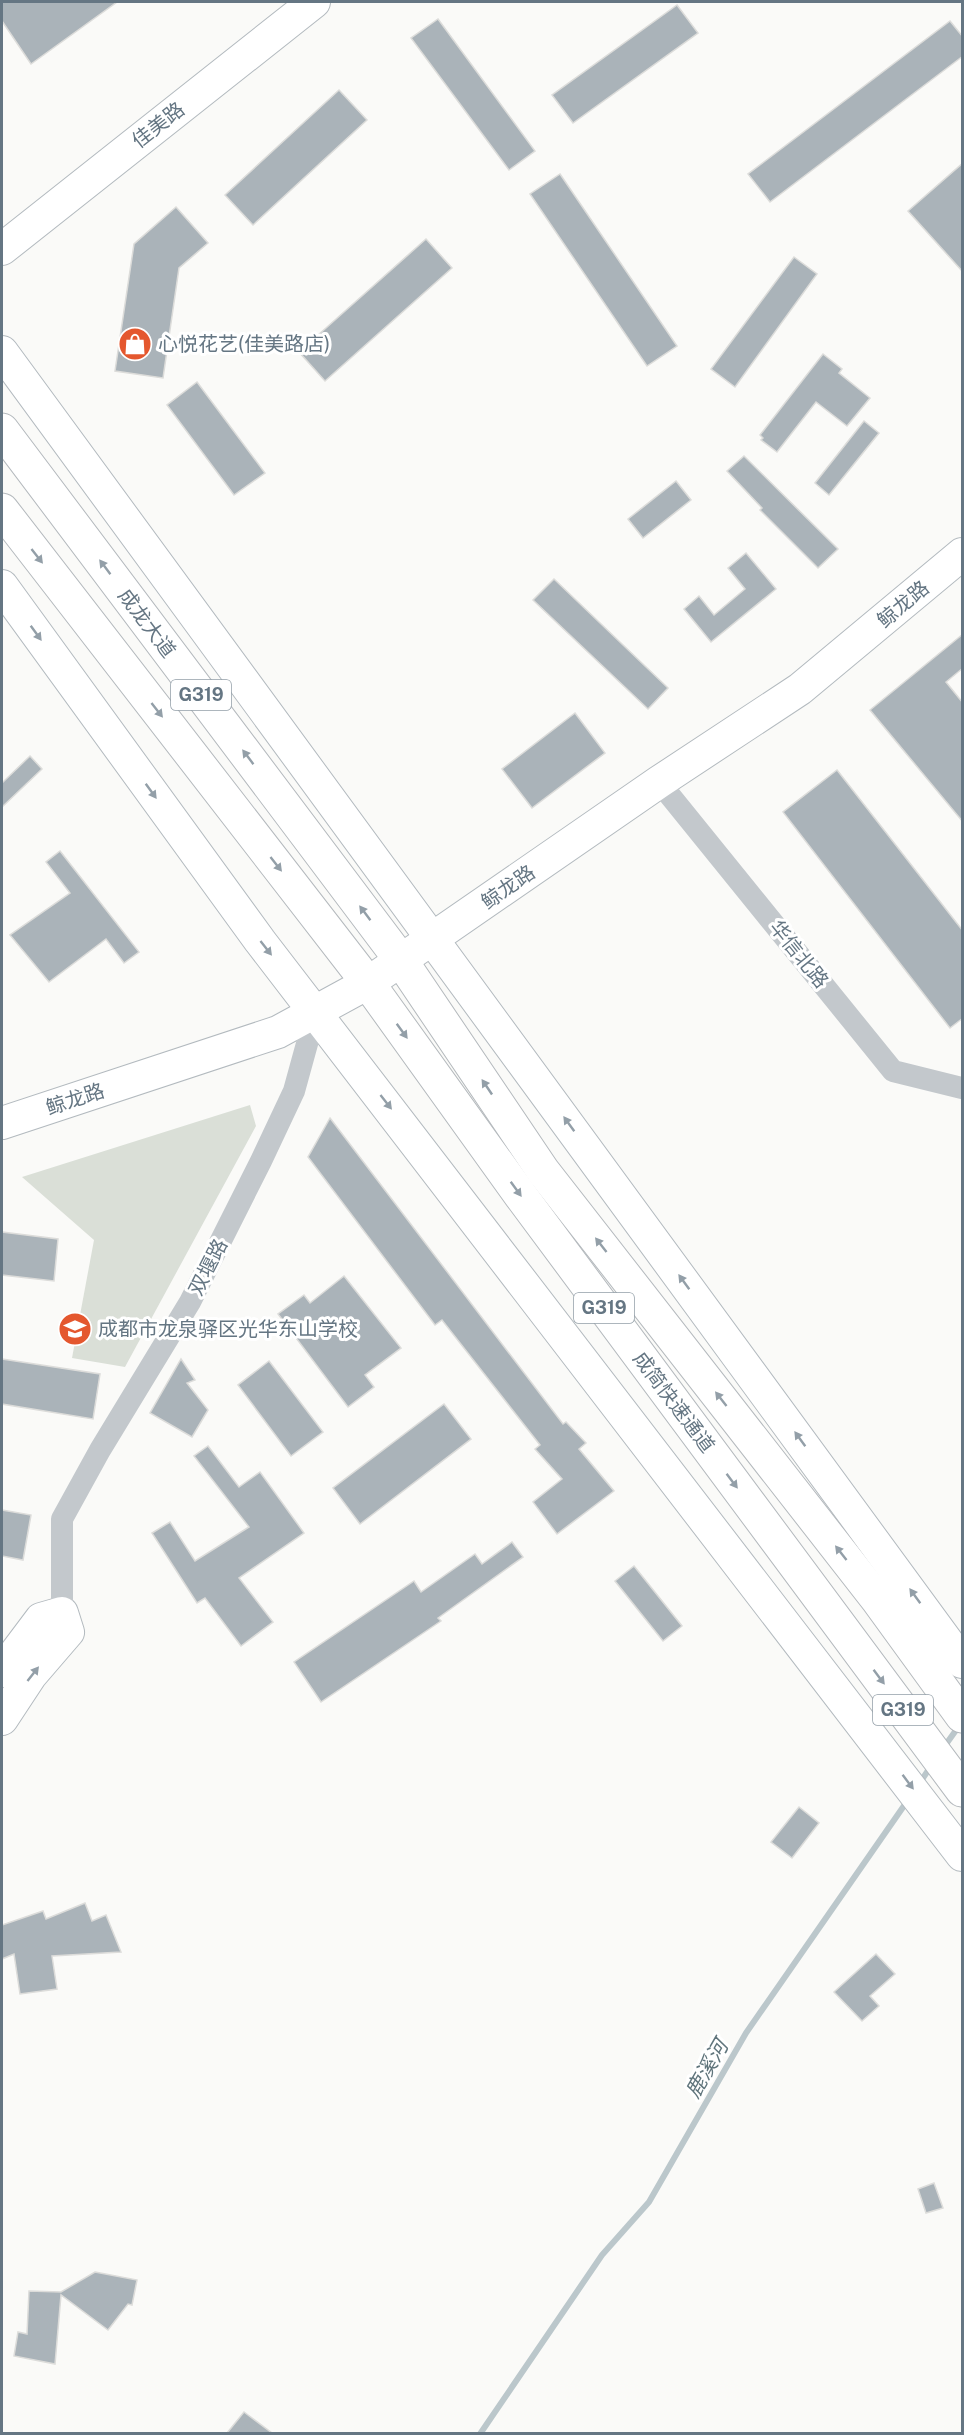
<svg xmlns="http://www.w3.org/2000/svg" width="964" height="2435" font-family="'Public Sans','Noto Sans SC',sans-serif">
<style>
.green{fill:#dadfd7}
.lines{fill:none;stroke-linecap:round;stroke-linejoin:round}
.stream{stroke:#bbc7cb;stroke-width:6}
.building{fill:#aab3b9;stroke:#dcdcda;stroke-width:1.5}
.secondary-casing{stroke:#b3babf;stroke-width:34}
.highway-casing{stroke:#b4b9bd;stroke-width:35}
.street{stroke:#c3c8cc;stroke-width:22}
.secondary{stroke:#fff;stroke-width:32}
.highway{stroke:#fff;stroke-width:33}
.oneway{fill:#939fa8}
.labels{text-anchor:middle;stroke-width:6;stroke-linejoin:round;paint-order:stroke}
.shield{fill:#fff;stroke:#939fa8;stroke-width:1.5}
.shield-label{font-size:18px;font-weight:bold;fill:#657683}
.street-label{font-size:20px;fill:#657683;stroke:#fff}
.poi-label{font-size:20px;fill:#657683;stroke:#fff;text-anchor:start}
.water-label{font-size:21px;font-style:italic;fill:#60757c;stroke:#fff}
</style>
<rect width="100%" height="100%" fill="#fafaf8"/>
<path class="green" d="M 250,1105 L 256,1126 L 125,1367 L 72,1358 L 94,1240 L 22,1177 Z"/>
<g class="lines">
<g class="stream">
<path d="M 944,1747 L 959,1726"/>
<path d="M 919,1784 L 931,1766"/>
<path d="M 480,2434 L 602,2255 L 649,2202 L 746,2033 L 908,1800"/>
</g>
</g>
<g class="building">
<path d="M 2,2 L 117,2 L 31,64 L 2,21 Z"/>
<path d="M 677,5 L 698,33 L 573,123 L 552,95 Z"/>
<path d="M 438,19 L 535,151 L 509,170 L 411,38 Z"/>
<path d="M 950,21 L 963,37 L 963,56 L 770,202 L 748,174 Z"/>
<path d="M 339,90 L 367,120 L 253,225 L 225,195 Z"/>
<path d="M 963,163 L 963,272 L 908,211 Z"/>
<path d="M 560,174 L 677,346 L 647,366 L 530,194 Z"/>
<path d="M 176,207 L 208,243 L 179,268 L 163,378 L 115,371 L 134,244 Z"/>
<path d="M 426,239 L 452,268 L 325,381 L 299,352 Z"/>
<path d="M 794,257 L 817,274 L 735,387 L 711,369 Z"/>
<path d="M 823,354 L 842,369 L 839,373 L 870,398 L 847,426 L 816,402 L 777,452 L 761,440 L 763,438 L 760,435 Z"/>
<path d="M 197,382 L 265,473 L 234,495 L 167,405 Z"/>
<path d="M 864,421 L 879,433 L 829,495 L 815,483 Z"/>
<path d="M 744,456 L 838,549 L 818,568 L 760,510 L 762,508 L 727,471 Z"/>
<path d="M 676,481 L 691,500 L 643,538 L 628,519 Z"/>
<path d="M 746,553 L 776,589 L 711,642 L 684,609 L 699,596 L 714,615 L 745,589 L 728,568 Z"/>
<path d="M 554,579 L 668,688 L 648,709 L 533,600 Z"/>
<path d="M 963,634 L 963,668 L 946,682 L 963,703 L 963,822 L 870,710 Z"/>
<path d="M 575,713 L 605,753 L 532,808 L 502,769 Z"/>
<path d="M 30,756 L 42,769 L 2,807 L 2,783 Z"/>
<path d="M 837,770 L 963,931 L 963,1018 L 950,1028 L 783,812 Z"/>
<path d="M 60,851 L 139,952 L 124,963 L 106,939 L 49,982 L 10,935 L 70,893 L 46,862 Z"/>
<path d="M 330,1118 L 563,1424 L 566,1422 L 586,1443 L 579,1449 L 614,1491 L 557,1534 L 533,1502 L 562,1479 L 535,1449 L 540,1445 L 442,1320 L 435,1325 L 308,1157 Z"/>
<path d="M 2,1232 L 58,1239 L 54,1281 L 2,1275 Z"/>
<path d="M 344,1276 L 401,1348 L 365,1375 L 374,1387 L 348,1407 L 278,1314 L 304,1295 L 310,1303 Z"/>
<path d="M 2,1359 L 100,1374 L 93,1419 L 2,1404 Z"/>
<path d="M 181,1359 L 195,1380 L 187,1383 L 208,1410 L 192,1437 L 150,1413 Z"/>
<path d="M 269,1361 L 323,1432 L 291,1456 L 238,1385 Z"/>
<path d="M 444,1404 L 471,1439 L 360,1524 L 333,1488 Z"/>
<path d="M 208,1446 L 239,1487 L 260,1472 L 304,1533 L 239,1578 L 273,1622 L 241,1646 L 205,1598 L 197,1603 L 152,1533 L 170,1522 L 195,1561 L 249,1527 L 194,1456 Z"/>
<path d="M 2,1510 L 31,1515 L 23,1560 L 2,1556 Z"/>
<path d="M 512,1542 L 523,1557 L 438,1618 L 441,1621 L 321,1702 L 294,1662 L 414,1581 L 421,1592 L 475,1554 L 482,1564 Z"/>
<path d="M 634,1566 L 682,1626 L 663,1641 L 615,1581 Z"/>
<path d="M 799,1807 L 819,1823 L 792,1858 L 771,1842 Z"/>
<path d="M 85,1903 L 92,1921 L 106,1915 L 121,1952 L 52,1956 L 57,1989 L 20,1994 L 14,1954 L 2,1959 L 2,1925 L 43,1911 L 46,1919 Z"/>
<path d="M 876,1954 L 895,1974 L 870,1996 L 879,2006 L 862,2021 L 834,1992 Z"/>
<path d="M 934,2183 L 943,2208 L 926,2213 L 918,2189 Z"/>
<path d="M 95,2272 L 137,2280 L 132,2305 L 128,2304 L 108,2330 L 61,2295 L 55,2364 L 14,2356 L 18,2332 L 27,2334 L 29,2291 L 61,2292 Z"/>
<path d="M 244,2412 L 272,2433 L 227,2433 Z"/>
</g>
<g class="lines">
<defs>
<g id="secondary">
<path d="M 2,249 L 314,2"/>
<path d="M 2,352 L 962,1662"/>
<path d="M 2,586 L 260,941 L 962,1855"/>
<path d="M 2,1123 L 278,1032 L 368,983 L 659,782 L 800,689 L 962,554"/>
<path d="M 2,1671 L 41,1619 L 62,1613 L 68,1632 L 31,1675 L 2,1719"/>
</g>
<g id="highway">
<path d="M 2,430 L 400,959 L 543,1171 L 877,1599 L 962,1716"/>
<path d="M 2,510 L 368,983 L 521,1196 L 962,1790"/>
</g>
</defs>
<use href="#secondary" class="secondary-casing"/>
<use href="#highway" class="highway-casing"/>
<g class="street">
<path d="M 659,782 L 893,1071 L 962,1088"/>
<path d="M 62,1613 L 62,1519 L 100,1450 L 190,1302 L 261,1161 L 294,1091 L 316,1011"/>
</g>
<use href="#secondary" class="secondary"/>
<use href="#highway" class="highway"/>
</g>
<defs><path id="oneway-solid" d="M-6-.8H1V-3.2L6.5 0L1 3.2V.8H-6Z" transform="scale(1.5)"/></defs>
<g class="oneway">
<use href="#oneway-solid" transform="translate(37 556) rotate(52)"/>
<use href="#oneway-solid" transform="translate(105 567) rotate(-127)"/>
<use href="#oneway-solid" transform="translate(36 633) rotate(54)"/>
<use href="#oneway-solid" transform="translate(157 710) rotate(52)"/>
<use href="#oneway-solid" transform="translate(248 757) rotate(-127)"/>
<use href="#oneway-solid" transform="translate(151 791) rotate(54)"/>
<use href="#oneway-solid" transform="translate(276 864) rotate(52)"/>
<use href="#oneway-solid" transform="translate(365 913) rotate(-127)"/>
<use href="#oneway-solid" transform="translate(266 948) rotate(52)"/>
<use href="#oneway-solid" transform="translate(402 1031) rotate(54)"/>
<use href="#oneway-solid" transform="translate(487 1087) rotate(-124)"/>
<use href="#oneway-solid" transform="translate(386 1102) rotate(52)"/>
<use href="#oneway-solid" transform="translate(569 1124) rotate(-126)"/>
<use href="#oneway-solid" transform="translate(516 1189) rotate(54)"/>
<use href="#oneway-solid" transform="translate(601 1245) rotate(-128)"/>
<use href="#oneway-solid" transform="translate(684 1282) rotate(-126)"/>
<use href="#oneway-solid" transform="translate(721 1399) rotate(-128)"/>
<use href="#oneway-solid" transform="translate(800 1439) rotate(-126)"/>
<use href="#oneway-solid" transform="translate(732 1481) rotate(53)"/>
<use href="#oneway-solid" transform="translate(841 1553) rotate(-128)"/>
<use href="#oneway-solid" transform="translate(915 1596) rotate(-126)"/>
<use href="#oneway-solid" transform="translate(33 1674) rotate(-52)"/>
<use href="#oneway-solid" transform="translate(879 1677) rotate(53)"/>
<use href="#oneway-solid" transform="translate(908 1782) rotate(53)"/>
</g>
<defs>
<symbol id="shop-disc" viewBox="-11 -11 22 22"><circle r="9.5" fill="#e4572e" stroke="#fff"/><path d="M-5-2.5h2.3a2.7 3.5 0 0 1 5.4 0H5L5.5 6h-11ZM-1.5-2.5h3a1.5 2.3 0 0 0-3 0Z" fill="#fff"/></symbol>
<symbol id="school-disc" viewBox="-11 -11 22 22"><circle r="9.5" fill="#e4572e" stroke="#fff"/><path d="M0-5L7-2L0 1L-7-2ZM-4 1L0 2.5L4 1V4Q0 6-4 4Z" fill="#fff"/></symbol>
</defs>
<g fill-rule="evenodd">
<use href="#shop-disc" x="116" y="325" width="38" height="38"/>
<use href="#school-disc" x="56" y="1310" width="38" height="38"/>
</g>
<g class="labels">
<g class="shield">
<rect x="171" y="680" width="60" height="30" rx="4.5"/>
<rect x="574" y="1293" width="60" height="30" rx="4.5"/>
<rect x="873" y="1695" width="60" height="30" rx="4.5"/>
</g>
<g class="shield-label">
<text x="201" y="701">G319</text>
<text x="604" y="1314">G319</text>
<text x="903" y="1716">G319</text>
</g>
<g class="street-label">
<text transform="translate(158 125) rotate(-38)" y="7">佳美路</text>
<text transform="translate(903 604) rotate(-40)" y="7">鲸龙路</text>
<text transform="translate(147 623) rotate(53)" y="7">成龙大道</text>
<text transform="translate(508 887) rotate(-35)" y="7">鲸龙路</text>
<text transform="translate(799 954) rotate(51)" y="7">华信北路</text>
<text transform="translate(75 1099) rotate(-18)" y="7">鲸龙路</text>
<text transform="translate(208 1267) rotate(-63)" y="7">双堰路</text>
<text transform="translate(674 1402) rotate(53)" y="7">成简快速通道</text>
</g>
<g class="poi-label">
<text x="158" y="351">心悦花艺(佳美路店)</text>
<text x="98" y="1336">成都市龙泉驿区光华东山学校</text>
</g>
<g class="water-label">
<text transform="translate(707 2069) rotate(-60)" y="7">鹿溪河</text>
</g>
</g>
<rect width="964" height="2435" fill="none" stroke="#657683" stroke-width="6"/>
</svg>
